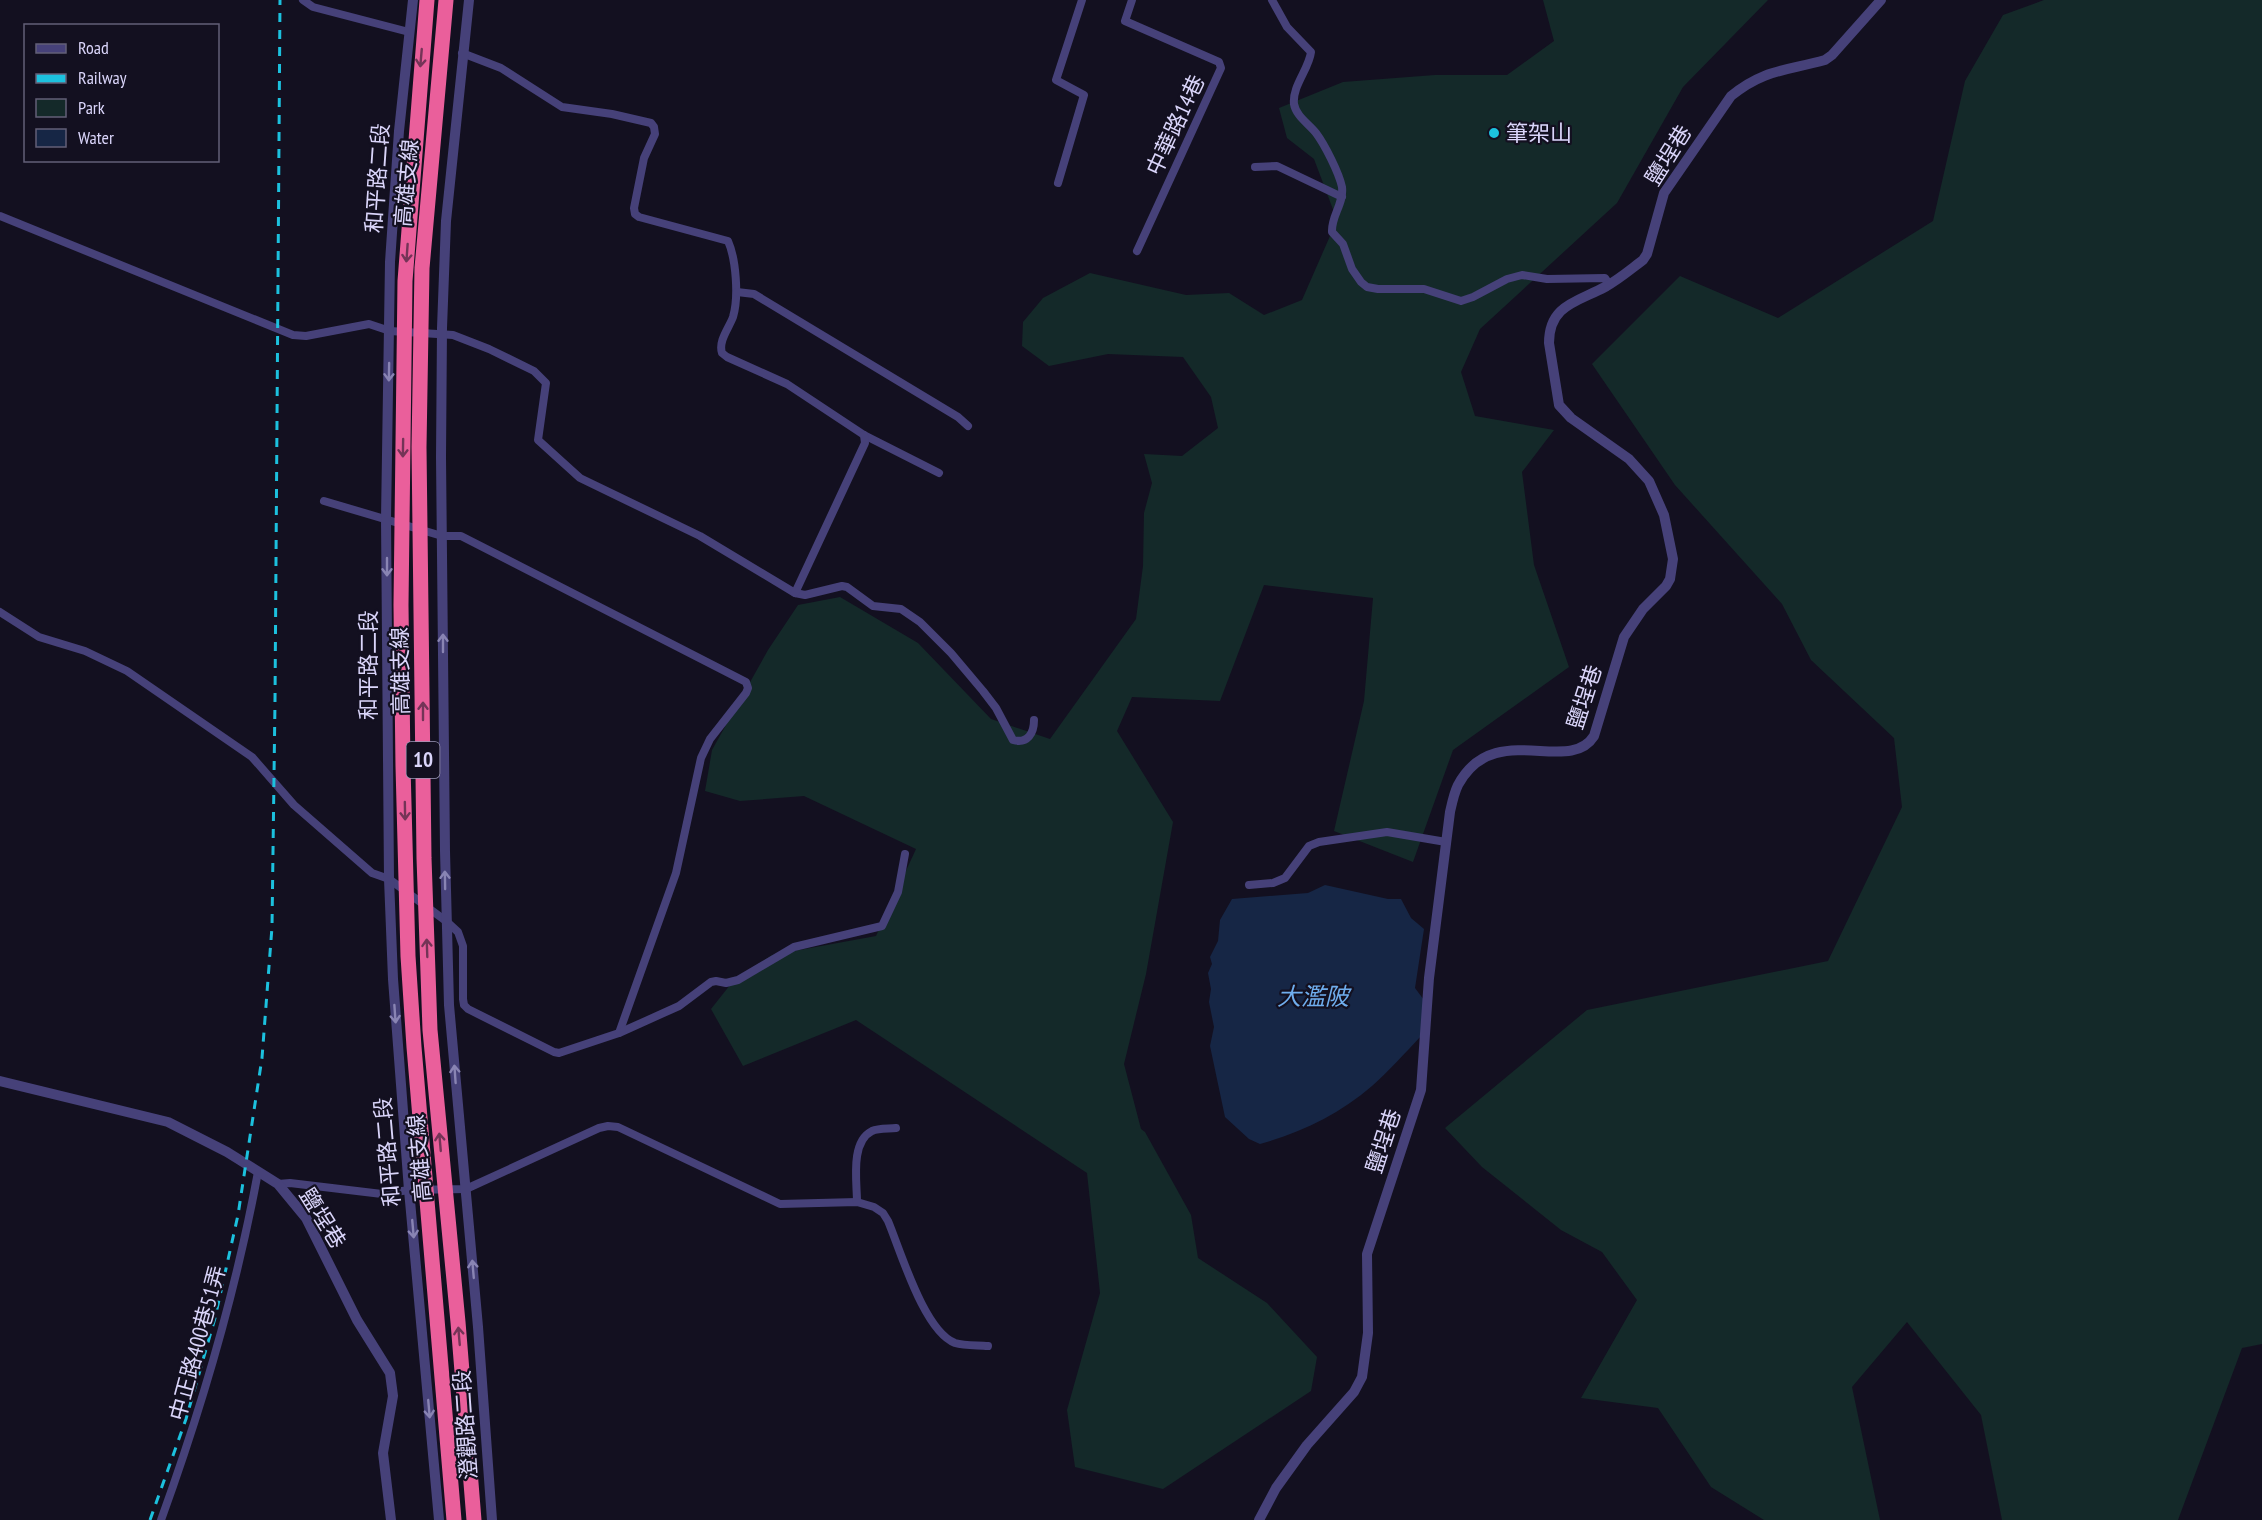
<svg xmlns="http://www.w3.org/2000/svg" width="2262" height="1520" font-family="'PT Sans Narrow','Noto Sans TC',sans-serif">
<style>
.green{fill:#142929}
.water{fill:#162645}
.lines{fill:none;stroke-linecap:round;stroke-linejoin:round}
.minor{stroke:#464179;stroke-width:8}
.tertiary{stroke:#464179;stroke-width:10}
.rail{stroke:#1cc1de;stroke-width:3;stroke-dasharray:9 8;stroke-linecap:butt}
.motorway-bridge{stroke:#ea5f9b;stroke-width:15}
.oneway{stroke:#743457}
.oneway2{stroke:#8984b3}
.poi-dot{fill:#1cc1de;stroke:#131020;stroke-width:2}
.labels{text-anchor:middle;stroke-width:4.5;stroke-linejoin:round;paint-order:stroke}
.shield{fill:#131020;stroke:#9e9ab9;stroke-width:1.5}
.shield-label{font-size:21px;font-weight:bold;fill:#dad5fa}
.street-label{font-size:22px;fill:#dad5fa;stroke:#131020}
.poi-label{font-size:22px;fill:#dad5fa;stroke:#131020;text-anchor:start}
.water-label{font-size:24px;font-style:italic;fill:#6faded;stroke:#131020}
</style>
<rect width="100%" height="100%" fill="#131020"/>
<g class="green">
<path d="M 1543,0 L 1768,0 L 1683,87 L 1617,203 L 1480,329 L 1461,372 L 1475,416 L 1554,430 L 1522,472 L 1534,565 L 1569,667 L 1453,750 L 1413,862 L 1334,831 L 1364,701 L 1373,598 L 1264,585 L 1220,701 L 1132,697 L 1117,731 L 1173,822 L 1146,974 L 1124,1064 L 1141,1129 L 1145,1132 L 1191,1215 L 1198,1258 L 1267,1303 L 1317,1357 L 1311,1391 L 1163,1489 L 1075,1467 L 1067,1410 L 1100,1293 L 1087,1173 L 856,1020 L 743,1066 L 711,1009 L 734,980 L 772,955 L 876,936 L 916,849 L 804,796 L 740,801 L 705,791 L 712,750 L 768,650 L 798,605 L 840,597 L 918,643 L 991,719 L 1050,739 L 1136,619 L 1143,566 L 1144,513 L 1152,483 L 1144,454 L 1182,456 L 1218,428 L 1211,397 L 1183,357 L 1108,354 L 1049,366 L 1022,346 L 1023,322 L 1043,298 L 1090,273 L 1186,295 L 1229,293 L 1264,315 L 1302,300 L 1337,220 L 1314,159 L 1287,138 L 1279,108 L 1343,82 L 1435,75 L 1507,75 L 1554,41 Z"/>
<path d="M 2044,0 L 2262,0 L 2262,1344 L 2242,1348 L 2178,1520 L 2002,1520 L 1981,1415 L 1907,1322 L 1852,1387 L 1880,1520 L 1764,1520 L 1711,1487 L 1658,1408 L 1581,1398 L 1637,1300 L 1602,1252 L 1561,1230 L 1482,1167 L 1445,1128 L 1587,1010 L 1828,961 L 1902,807 L 1894,738 L 1811,660 L 1782,604 L 1675,485 L 1592,364 L 1680,276 L 1778,318 L 1933,221 L 1965,81 L 2003,15 Z"/>
</g>
<path class="water" d="M 1325,885 L 1388,899 L 1401,899 L 1411,918 L 1424,929 L 1415,988 L 1424,1000 L 1421,1036 C 1405,1053 1389,1071 1372,1086 C 1340,1114 1300,1133 1260,1144 L 1249,1139 L 1225,1117 L 1210,1046 L 1214,1027 L 1209,1002 L 1211,989 L 1208,973 L 1212,964 L 1210,957 L 1218,941 L 1220,920 L 1232,899 L 1308,893 Z"/>
<g class="lines">
<g class="minor">
<path d="M 303,0 L 313,7 L 409,32"/>
<path d="M 1132,0 L 1125,21 L 1219,62 L 1221,68 L 1137,251"/>
<path d="M 1272,0 L 1287,27 L 1311,52 C 1309,69 1292,86 1294,104 C 1296,116 1309,124 1316,133 C 1325,145 1339,173 1342,187 C 1344,204 1331,216 1332,232 L 1343,244 L 1352,269 L 1361,282 L 1367,287 L 1378,289 L 1424,289 L 1461,301 L 1473,297 L 1507,279 L 1522,275 L 1547,279 L 1605,278 L 1607,281 L 1606,287"/>
<path d="M 462,53 L 501,68 L 562,107 L 612,114 L 651,123 L 654,127 L 655,134 L 644,158 L 634,208 L 635,214 L 639,217 L 728,241 C 736,259 739,297 733,317 C 729,328 718,341 722,353 L 727,357 L 787,384 L 864,435 L 939,473"/>
<path d="M 1255,167 L 1277,166 L 1342,197"/>
<path d="M 1058,183 L 1084,95 L 1056,80 L 1082,0"/>
<path d="M 0,216 L 293,335 L 306,336 L 369,324 L 390,331 L 453,335 L 489,349 L 534,371 L 546,383 L 538,440 L 580,478 L 700,536 L 795,593 L 805,595 L 842,586 L 847,587 L 873,606 L 901,609 L 920,622 L 951,653 L 983,691 L 996,708 L 1013,740 C 1028,744 1034,733 1034,720"/>
<path d="M 737,292 L 754,294 L 958,417 L 968,426"/>
<path d="M 324,501 L 442,536 L 461,536 L 746,682 L 748,688 L 746,693 L 710,739 L 701,758 L 676,873 L 619,1033"/>
<path d="M 795,593 L 865,443 L 864,435"/>
<path d="M 0,612 L 39,637 L 85,651 L 127,671 L 252,757 L 294,805 L 372,873 L 389,879 L 446,921 L 458,932 L 463,946 L 463,999 L 464,1005 L 468,1009 L 554,1052 L 559,1053 L 619,1033 L 679,1006 L 711,982 L 716,981 L 726,983 L 738,980 L 794,947 L 882,926 L 898,892 L 905,854"/>
<path d="M 1249,885 L 1273,883 L 1285,878 L 1309,846 L 1319,842 L 1387,832 L 1446,842"/>
<path d="M 278,1184 L 290,1183 L 382,1194 L 409,1190 L 466,1189 L 599,1128 L 608,1126 L 618,1127 L 780,1204 L 857,1202 L 874,1207 L 883,1213 L 888,1221 C 901,1252 924,1331 955,1343 C 965,1346 978,1345 988,1346"/>
<path d="M 857,1202 C 857,1182 850,1142 872,1131 C 879,1128 889,1129 896,1128"/>
<path d="M 161,1520 C 202,1407 236,1291 258,1172"/>
</g>
<g class="tertiary">
<path d="M 413,0 L 399,131 L 390,262 L 386,519 L 389,879 L 393,979 L 409,1190 L 439,1520"/>
<path d="M 469,0 L 446,221 L 442,328 L 441,457 L 445,851 L 449,1005 L 478,1327 L 492,1520"/>
<path d="M 0,1081 L 168,1122 L 227,1152 L 278,1184 L 306,1218 L 357,1320 L 390,1373 L 393,1396 L 383,1453 L 391,1520"/>
<path d="M 1259,1520 L 1276,1488 L 1307,1445 L 1354,1392 L 1362,1377 L 1368,1333 L 1367,1254 L 1421,1090 L 1429,978 L 1450,812 C 1452,803 1454,793 1458,785 C 1494,718 1569,776 1594,736 L 1624,637 L 1643,609 L 1666,586 L 1670,579 L 1673,559 L 1664,515 L 1649,481 L 1629,459 L 1571,418 L 1559,405 L 1549,343 C 1549,305 1577,302 1605,287 C 1618,280 1631,269 1643,260 L 1647,254 L 1664,193 L 1731,96 C 1764,69 1786,71 1825,60 L 1832,55 L 1881,0"/>
</g>
<path class="rail" d="M 150,1520 L 186,1419 L 215,1318 L 238,1215 L 262,1058 L 272,927 L 275,701 L 280,0"/>
<g class="motorway-bridge">
<path d="M 427,0 L 405,281 L 401,605 L 403,766 L 408,956 L 414,1047 L 454,1520"/>
<path d="M 446,0 L 422,268 L 419,447 L 424,858 L 430,1030 L 458,1322 L 474,1520"/>
</g>
</g>
<defs><path id="oneway-shaft" d="M-6 0H5M1.5-3L5.5 0L1.5 3" fill="none" stroke-width="1.6" stroke-linecap="round" stroke-linejoin="round" transform="scale(1.5)"/></defs>
<g class="oneway">
<use href="#oneway-shaft" transform="translate(421 58) rotate(95)"/>
<use href="#oneway-shaft" transform="translate(407 253) rotate(94)"/>
<use href="#oneway-shaft" transform="translate(403 448) rotate(91)"/>
<use href="#oneway-shaft" transform="translate(423 711) rotate(-90)"/>
<use href="#oneway-shaft" transform="translate(405 811) rotate(89)"/>
<use href="#oneway-shaft" transform="translate(427 948) rotate(-92)"/>
<use href="#oneway-shaft" transform="translate(440 1142) rotate(-95)"/>
<use href="#oneway-shaft" transform="translate(459 1336) rotate(-95)"/>
</g>
<g class="oneway2">
<use href="#oneway-shaft" transform="translate(389 372) rotate(91)"/>
<use href="#oneway-shaft" transform="translate(387 567) rotate(90)"/>
<use href="#oneway-shaft" transform="translate(443 643) rotate(-90)"/>
<use href="#oneway-shaft" transform="translate(445 880) rotate(-91)"/>
<use href="#oneway-shaft" transform="translate(395 1014) rotate(86)"/>
<use href="#oneway-shaft" transform="translate(455 1074) rotate(-94)"/>
<use href="#oneway-shaft" transform="translate(413 1229) rotate(85)"/>
<use href="#oneway-shaft" transform="translate(473 1269) rotate(-95)"/>
<use href="#oneway-shaft" transform="translate(429 1409) rotate(85)"/>
</g>
<circle class="poi-dot" cx="1494" cy="133" r="6"/>
<g class="labels">
<rect class="shield" x="406.5" y="742" width="33" height="36" rx="4.5"/>
<g class="shield-label">
<text x="423" y="767">10</text>
</g>
<g class="street-label">
<text transform="translate(1175 125) rotate(-65)" y="8">中華路14巷</text>
<text transform="translate(1668 155) rotate(-58)" y="8">鹽埕巷</text>
<text transform="translate(377 178) rotate(-86)" y="8">和平路二段</text>
<text transform="translate(406 183) rotate(-85)" y="8">高雄支線</text>
<text transform="translate(368 665) rotate(-90)" y="8">和平路二段</text>
<text transform="translate(400 671) rotate(-91)" y="8">高雄支線</text>
<text transform="translate(1584 697) rotate(-72)" y="8">鹽埕巷</text>
<text transform="translate(1383 1141) rotate(-72)" y="8">鹽埕巷</text>
<text transform="translate(387 1152) rotate(-95)" y="8">和平路二段</text>
<text transform="translate(419 1158) rotate(-95)" y="8">高雄支線</text>
<text transform="translate(323 1218) rotate(58)" y="8">鹽埕巷</text>
<text transform="translate(197 1343) rotate(-75)" y="8">中正路400巷51弄</text>
<text transform="translate(465 1425) rotate(-94)" y="8">澄觀路二段</text>
</g>
<g class="poi-label">
<text x="1506" y="141">筆架山</text>
</g>
<g class="water-label">
<text x="1313" y="1005">大濫陂</text>
</g>
</g>
<rect x="24" y="24" width="195" height="138" fill="#131020" stroke="#635f77" stroke-width="1.5"/>
<rect x="36" y="44" width="30" height="9" fill="#464179" stroke="#635f77" stroke-width="1.5"/>
<text x="78" y="54" font-size="18" fill="#dad5fa">Road</text>
<rect x="36" y="74" width="30" height="9" fill="#1cc1de" stroke="#635f77" stroke-width="1.5"/>
<text x="78" y="84" font-size="18" fill="#dad5fa">Railway</text>
<rect x="36" y="99" width="30" height="18" fill="#142929" stroke="#635f77" stroke-width="1.5"/>
<text x="78" y="114" font-size="18" fill="#dad5fa">Park</text>
<rect x="36" y="129" width="30" height="18" fill="#162645" stroke="#635f77" stroke-width="1.5"/>
<text x="78" y="144" font-size="18" fill="#dad5fa">Water</text>
</svg>
